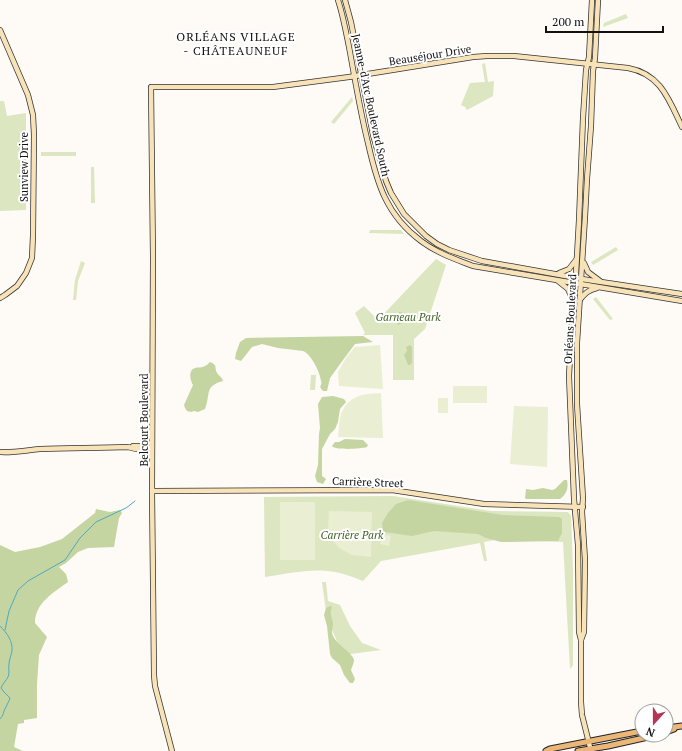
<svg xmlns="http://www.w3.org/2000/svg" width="682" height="751" font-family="'PT Serif',serif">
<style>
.green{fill:#dce6c1}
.forest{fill:#c4d5a2}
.pitch{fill:#eaeed2}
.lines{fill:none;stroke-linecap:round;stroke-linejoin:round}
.stream{stroke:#4daac0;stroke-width:1}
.secondary-casing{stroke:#333;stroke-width:6}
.primary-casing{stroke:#222;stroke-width:7}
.secondary{stroke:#f7e3b7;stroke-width:4.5}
.primary{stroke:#ebb779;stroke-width:5}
.labels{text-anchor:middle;stroke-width:4;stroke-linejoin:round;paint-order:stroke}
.street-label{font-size:11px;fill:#111;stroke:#fff}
.park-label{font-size:11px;font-style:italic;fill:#406326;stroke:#fff}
.neighbourhood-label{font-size:12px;letter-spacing:1px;fill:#111;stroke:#fff}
</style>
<rect width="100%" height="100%" fill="#fefaf5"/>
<g class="green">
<path d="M 626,14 L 628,18 L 603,27 L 604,23 Z"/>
<path d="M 485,63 L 488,82 L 494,81 L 493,96 L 467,110 L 465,107 L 461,105 L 470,83 L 485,82 L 482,64 Z"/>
<path d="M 352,97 L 353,101 L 334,124 L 331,122 Z"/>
<path d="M 0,101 L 4,101 L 7,116 L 26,113 L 26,210 L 0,211 Z"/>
<rect x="41" y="152" width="35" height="4"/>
<path d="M 91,167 L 94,167 L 95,203 L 91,203 Z"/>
<path d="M 370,230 L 401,230 L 404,234 L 369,233 Z"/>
<path d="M 616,247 L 618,250 L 593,265 L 591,262 Z"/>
<path d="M 436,259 L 446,265 L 425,329 L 414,339 L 414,380 L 393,380 L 393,335 L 363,335 L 365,333 L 355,313 L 364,306 L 378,320 Z"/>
<path d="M 81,261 L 85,263 L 78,281 L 76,300 L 73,300 L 75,280 Z"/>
<path d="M 596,297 L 613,319 L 610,320 L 593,299 Z"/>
<path d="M 311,375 L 316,375 L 315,390 L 310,390 Z"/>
<path d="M 393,496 L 491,511 L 568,512 L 571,516 L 573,571 L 573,665 L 571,668 L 570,669 L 563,542 L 500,539 L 484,542 L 487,561 L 484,561 L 480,543 L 381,561 L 363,581 C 351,576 340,572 327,571 C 307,569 285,574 265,577 L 264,497 Z"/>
<path d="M 322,582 L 326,582 L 328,601 L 340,605 L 350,626 L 362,643 L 381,650 L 343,655 L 327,618 Z"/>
</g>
<g class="forest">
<path d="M 399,312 L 401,312 L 409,319 L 407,321 L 398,325 L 397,323 L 398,314 Z"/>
<path d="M 363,336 L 373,342 L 355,344 L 343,360 L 330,378 L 327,391 L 323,391 L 320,387 C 321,385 322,383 321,381 C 320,372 311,354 303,351 L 278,348 L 262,344 L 252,347 L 241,361 L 235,359 L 236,353 L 240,342 L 246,338 Z"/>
<path d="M 410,345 L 412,347 L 412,363 L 410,365 L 408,365 L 404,355 L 407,351 L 406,347 Z"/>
<path d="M 210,362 C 218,365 214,367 217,373 C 219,376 222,377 223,381 C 204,386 211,394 205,409 L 198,412 L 194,411 L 191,412 L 187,411 L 185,408 L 184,405 L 193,385 C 190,380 188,370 195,368 C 198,367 202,368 205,366 C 207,365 208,364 210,362 Z"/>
<path d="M 333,396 L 344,399 L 346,402 L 340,409 L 338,422 L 335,429 L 330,434 L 322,449 L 322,476 L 326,479 L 323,484 L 317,482 L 315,476 L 318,465 L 319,434 L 320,428 L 318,404 L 322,397 Z"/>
<path d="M 345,439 L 363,440 L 368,445 L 367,447 C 361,449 339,450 333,447 L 332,446 L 335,442 L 339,442 Z"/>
<path d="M 564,480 L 567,480 C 569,488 566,495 560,499 L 526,499 L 525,498 L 526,489 L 533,490 L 543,488 L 552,490 L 555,489 Z"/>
<path d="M 408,500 L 503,515 L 559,517 L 562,519 L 562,533 L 558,541 L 506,542 L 501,542 L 486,538 L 478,534 L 434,531 L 412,536 L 391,533 L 383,532 L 382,523 L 388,513 L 396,504 Z"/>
<path d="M 96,509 L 110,512 L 120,510 L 122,513 L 119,518 L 114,547 L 88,548 L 78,552 L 66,563 L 59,567 L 66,574 L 68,582 C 53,593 35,603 35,623 L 47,637 L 39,655 L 37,684 L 37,718 L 24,720 L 24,723 L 18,724 L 14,747 L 23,751 L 0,751 L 0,545 L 15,552 L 40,547 L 62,539 L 95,513 Z"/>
<path d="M 330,606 L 332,607 C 329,614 332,617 333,623 C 333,627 331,632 333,636 C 337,645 352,652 354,660 C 354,663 352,667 351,670 L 355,679 L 353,683 L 350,683 L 344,675 L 340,665 L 332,658 L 330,654 L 327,626 L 324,615 L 326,608 Z"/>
</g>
<g class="pitch">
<path d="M 380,345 L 383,389 L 339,386 L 338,372 L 346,358 L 355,347 Z"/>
<rect x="453" y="386" width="34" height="17"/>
<path d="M 381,393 L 383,438 L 338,437 C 339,430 339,421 341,414 C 349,395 363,394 381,393 Z"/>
<rect x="438" y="398" width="10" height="15"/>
<path d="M 514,406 L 548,407 L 547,467 L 510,464 Z"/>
<rect x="280" y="502" width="35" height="58"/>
<path d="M 329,511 L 372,512 L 371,557 L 352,555 L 339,548 L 332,540 L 328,529 Z"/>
<path d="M 383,534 L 391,536 L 389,546 L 380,544 Z"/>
</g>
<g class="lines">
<g class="stream">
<path d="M 0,626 C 7,633 13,641 12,651 C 11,656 9,660 9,664 C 8,668 10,673 8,677 C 6,681 3,683 1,688 L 4,692 L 10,698 C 9,702 7,704 6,707 C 3,712 4,715 0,719"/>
<path d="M 5,630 L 9,611 L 18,590 L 28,581 L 65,560 L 80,538 L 96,522 L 126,508 L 135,501"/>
</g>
<defs>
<g id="secondary">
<path d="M 338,0 C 343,15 346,32 349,47 C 355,79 360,111 368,143 C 377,183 386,215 421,241 C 437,253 455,259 473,266 L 682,301"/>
<path d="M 345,0 L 351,22 L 373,135 L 386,181 L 391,193 L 404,214 L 426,236 L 437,244 L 449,250 L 482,261 L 588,280 L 682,294"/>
<path d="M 0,30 L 28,95 L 33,115 L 34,135 L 33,235 L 32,258 L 26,273 L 17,286 L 5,295 L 0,298"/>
<path d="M 584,263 L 588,272 L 600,281"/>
<path d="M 559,273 L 569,269 L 576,260"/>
<path d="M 558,281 L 568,289 L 572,298"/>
<path d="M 579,301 C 584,294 588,290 597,288"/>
<path d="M 133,446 L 144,446 L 150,448"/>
<path d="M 0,452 C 14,453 27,450 40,449 C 70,448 99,448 128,447 C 134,449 142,450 148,448"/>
<path d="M 152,491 L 392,490 L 484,504 L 583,507"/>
<path d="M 581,640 L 579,632 L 578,545 L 574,499 L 569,376 L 573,300 L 576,273 L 579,220 L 583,118 L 586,70 L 589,57 L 592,0"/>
<path d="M 172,751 L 155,686 L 154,675 L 152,491 L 153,257 L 151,87 L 273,87 L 349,77 L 473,57 L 487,56 L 514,56 L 628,68 C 661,74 669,100 682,127"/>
<path d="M 591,751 L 582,715 L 581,702 L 581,640 L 584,632 L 585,560 L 582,512 L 583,498 L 577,404 L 577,343 L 585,217 L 587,179 L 591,126 L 593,71 L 595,58 L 598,0"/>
</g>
<g id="primary">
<path d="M 666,728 L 682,726"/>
<path d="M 666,732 L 674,729"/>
<path d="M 546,751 L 550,749 L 642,731"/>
<path d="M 578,751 L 608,746 L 657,735"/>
</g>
</defs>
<use href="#secondary" class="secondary-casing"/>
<use href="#primary" class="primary-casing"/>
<use href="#secondary" class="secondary"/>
<use href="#primary" class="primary"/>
</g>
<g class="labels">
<g class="street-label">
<text transform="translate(430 55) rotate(-9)" y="4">Beauséjour Drive</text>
<text transform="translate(371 105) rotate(78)" y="4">Jeanne-d'Arc Boulevard South</text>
<text transform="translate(24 167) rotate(-90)" y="4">Sunview Drive</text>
<text transform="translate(570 319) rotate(-87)" y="4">Orléans Boulevard</text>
<text transform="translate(144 420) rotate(-90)" y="4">Belcourt Boulevard</text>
<text transform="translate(368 482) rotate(2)" y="4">Carrière Street</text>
</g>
<g class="park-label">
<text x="408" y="321">Garneau Park</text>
<text x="352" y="539">Carrière Park</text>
</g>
<g class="neighbourhood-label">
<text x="236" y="41">ORLÉANS VILLAGE<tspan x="236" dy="14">- CHÂTEAUNEUF</tspan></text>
</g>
</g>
<g transform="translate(654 723) rotate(201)"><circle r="19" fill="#ffffff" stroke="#a0a0a0"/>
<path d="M0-3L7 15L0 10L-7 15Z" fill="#b33656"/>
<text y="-6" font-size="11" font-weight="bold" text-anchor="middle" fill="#111111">N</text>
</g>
<path d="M546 26v6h117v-6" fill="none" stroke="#111111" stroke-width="2"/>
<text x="552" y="26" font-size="12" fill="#111111" stroke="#ffffff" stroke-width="3" paint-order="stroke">200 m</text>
</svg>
